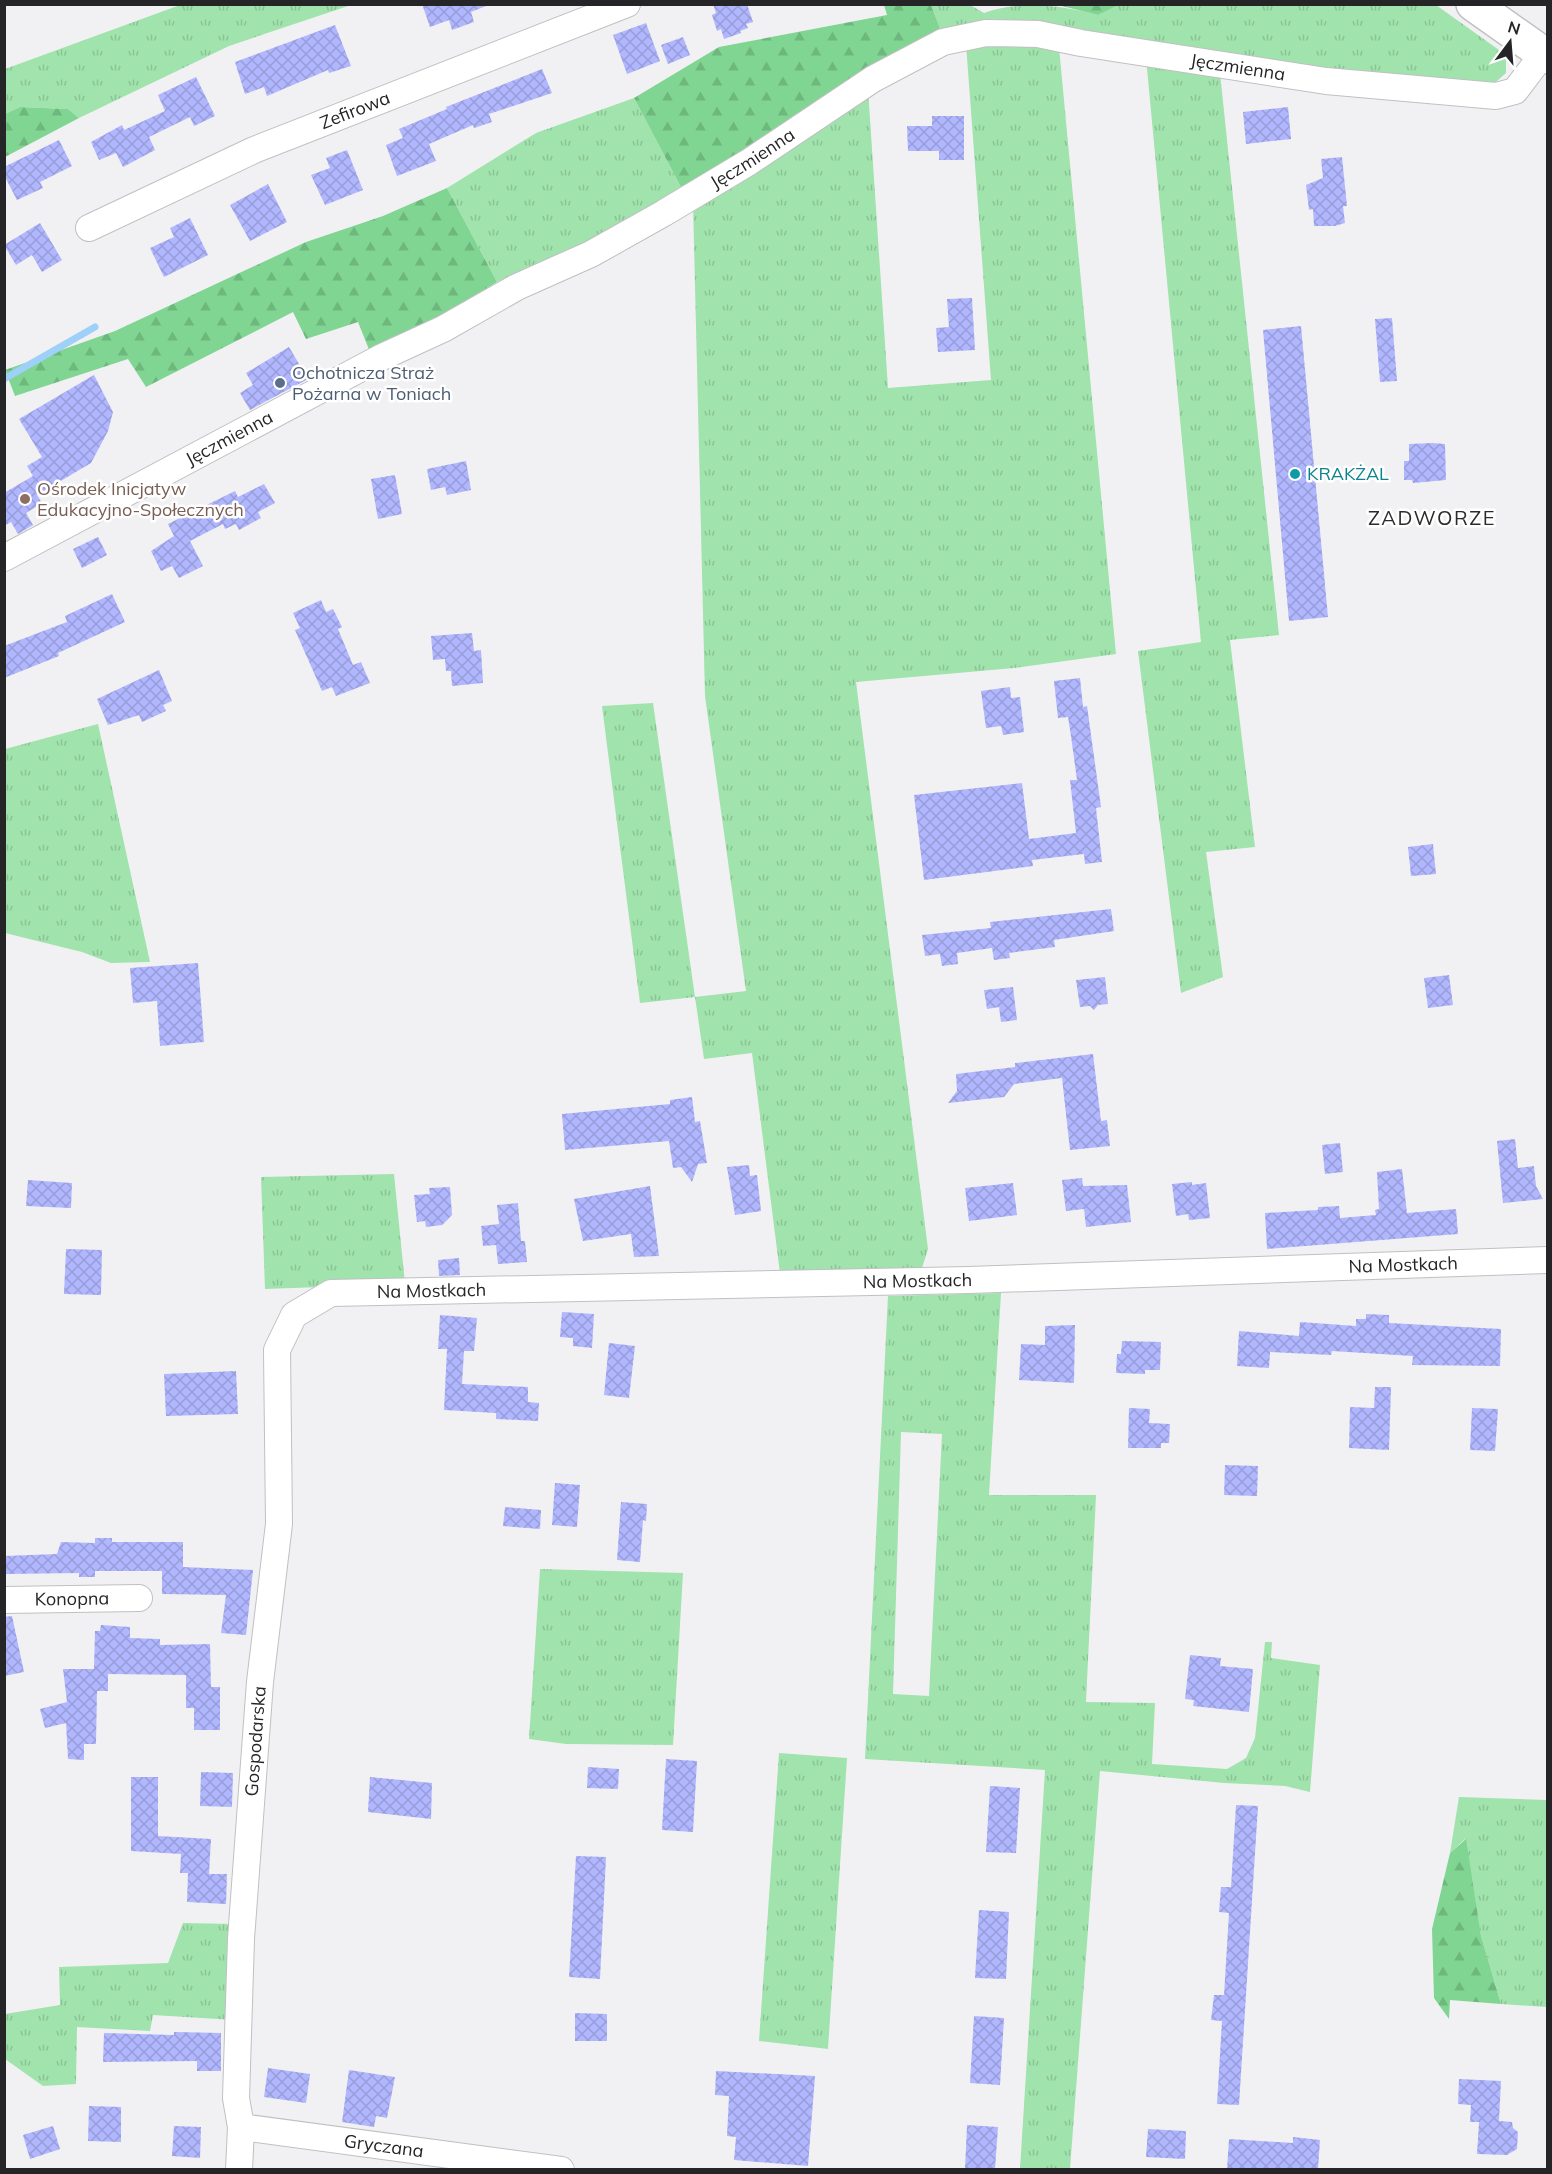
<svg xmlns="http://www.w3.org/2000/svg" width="1552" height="2174" font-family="Mulish,sans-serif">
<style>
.grass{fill:url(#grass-tufts);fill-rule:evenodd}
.forest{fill:url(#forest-firs)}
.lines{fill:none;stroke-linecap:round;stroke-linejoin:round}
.stream{stroke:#9ed0f8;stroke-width:7}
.building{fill:url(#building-cross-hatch)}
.minor-casing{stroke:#c0c0c3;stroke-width:28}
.tertiary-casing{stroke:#c0c0c3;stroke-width:36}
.minor{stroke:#fff;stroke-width:26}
.tertiary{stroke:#fff;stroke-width:33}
.service-dot{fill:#5c6f8a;stroke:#fff;stroke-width:2}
.culture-dot{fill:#0f9aa8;stroke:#fff;stroke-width:2}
.education-dot{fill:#8d6e63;stroke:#fff;stroke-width:2}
.labels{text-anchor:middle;stroke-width:5;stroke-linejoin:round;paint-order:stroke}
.street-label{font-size:18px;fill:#252426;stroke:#fff}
.service-label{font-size:18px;fill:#4e5e75;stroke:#fff;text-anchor:start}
.culture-label{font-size:18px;fill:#0d838f;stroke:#fff;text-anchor:start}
.education-label{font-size:18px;fill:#785e54;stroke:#fff;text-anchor:start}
.neighbourhood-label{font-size:20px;letter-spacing:1.5px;fill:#2b2b2d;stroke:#fff}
</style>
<defs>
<pattern id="grass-tufts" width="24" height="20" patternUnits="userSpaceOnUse" patternTransform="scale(1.5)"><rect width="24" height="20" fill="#a0e3ac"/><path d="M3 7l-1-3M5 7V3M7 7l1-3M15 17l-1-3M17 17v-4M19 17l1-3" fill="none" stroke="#8ac394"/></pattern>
<pattern id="forest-firs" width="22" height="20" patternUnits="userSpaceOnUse" patternTransform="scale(1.5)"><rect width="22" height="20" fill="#7fd591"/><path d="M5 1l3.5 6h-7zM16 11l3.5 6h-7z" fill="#6eb77d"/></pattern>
<pattern id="building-cross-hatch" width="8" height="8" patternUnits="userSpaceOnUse" patternTransform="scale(1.5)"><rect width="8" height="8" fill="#b1b7ff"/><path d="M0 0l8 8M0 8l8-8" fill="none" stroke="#989dda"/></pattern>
</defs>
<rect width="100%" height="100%" fill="#f1f1f4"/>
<g class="grass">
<path d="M 1118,4 L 1436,5 L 1506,55 L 1506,73 L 1488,89 L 943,36 L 931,5 L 970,5 L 984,13 C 1020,0 1061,5 1098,15 Z"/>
<path d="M 180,5 L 351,5 L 229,46 L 79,118 L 68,109 L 20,107 L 5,114 L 5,69 Z"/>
<path d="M 966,44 L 1059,47 L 1116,654 L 1014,668 L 856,682 L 928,1249 L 922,1268 L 781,1281 L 752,1053 L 704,1059 L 695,997 L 640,1003 L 602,706 L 653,703 L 695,997 L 746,991 L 705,696 L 693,203 L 868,89 L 888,388 L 991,380 Z"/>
<path d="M 1146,58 L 1220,73 L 1279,635 L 1230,640 L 1255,847 L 1206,852 L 1223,977 L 1181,993 L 1138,651 L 1201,642 Z"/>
<path d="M 634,98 L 682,189 L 593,241 L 497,282 L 447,188 L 536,133 Z"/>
<path d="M 98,724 L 150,962 L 111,963 L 82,952 L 5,933 L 5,749 Z"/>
<path d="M 394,1174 L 405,1284 L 265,1289 L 261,1177 Z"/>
<path d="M 1001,1293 L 989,1495 L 1096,1495 L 1086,1702 L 1155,1703 L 1152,1764 L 1227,1769 L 1246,1758 L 1255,1738 L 1265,1642 L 1272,1642 L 1271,1658 L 1320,1665 L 1310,1792 L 1285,1786 L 1224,1783 L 1100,1771 L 1070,2169 L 1020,2169 L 1045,1770 L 865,1759 L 888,1296 ZM 901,1432 L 942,1434 L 929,1696 L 893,1694 Z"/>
<path d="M 540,1569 L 683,1573 L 673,1745 L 566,1744 L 529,1739 Z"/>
<path d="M 779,1753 L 847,1758 L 828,2049 L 759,2041 Z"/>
<path d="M 1459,1797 L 1547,1800 L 1547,2007 L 1501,2004 L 1481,1936 L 1465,1839 L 1450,1853 Z"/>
<path d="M 183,1923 L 235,1924 L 234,2020 L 153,2015 L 150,2031 L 77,2027 L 76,2084 L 43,2086 L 5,2059 L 5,2014 L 60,2005 L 59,1967 L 168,1963 Z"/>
</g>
<g class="forest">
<path d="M 884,5 L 931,5 L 943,36 L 866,72 L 682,189 L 634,98 L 719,47 L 887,15 Z"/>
<path d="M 1058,5 L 1118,4 L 1118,5 L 1098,15 Z"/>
<path d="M 20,107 L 68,109 L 79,118 L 5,157 L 5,114 Z"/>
<path d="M 447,188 L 497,282 L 372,357 L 358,322 L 306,339 L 293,312 L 146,387 L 128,359 L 15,396 L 5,370 L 115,331 L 306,242 L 383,216 Z"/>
<path d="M 1466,1839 L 1481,1936 L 1501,2004 L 1450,2000 L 1449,2019 L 1434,1998 L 1432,1929 L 1450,1853 Z"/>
</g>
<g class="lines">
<path class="stream" d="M 4,379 L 95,327"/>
</g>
<g class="building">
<path d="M 422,4 L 485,4 L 486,6 L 471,12 L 474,22 L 452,30 L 449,20 L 430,27 Z"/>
<path d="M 713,4 L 747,4 L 753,22 L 746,24 L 748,28 L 740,31 L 741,33 L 724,39 L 721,29 L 717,31 L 712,15 L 716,13 Z"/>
<path d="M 646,23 L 660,61 L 627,74 L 613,35 Z"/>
<path d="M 335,25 L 351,66 L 329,73 L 328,70 L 267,96 L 264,87 L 245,94 L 235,62 Z"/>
<path d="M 683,37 L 690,55 L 668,64 L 661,45 Z"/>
<path d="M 542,69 L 552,93 L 489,114 L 492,122 L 474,128 L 473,125 L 429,144 L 436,161 L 397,176 L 386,145 L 403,138 L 399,129 L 447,109 L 446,107 Z"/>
<path d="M 196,77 L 215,116 L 194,126 L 190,117 L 149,137 L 155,150 L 123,167 L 116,153 L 99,160 L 91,142 L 122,125 L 124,130 L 165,111 L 158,95 Z"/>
<path d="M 1288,107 L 1291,139 L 1246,144 L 1243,112 Z"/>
<path d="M 932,116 L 964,116 L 964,160 L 939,160 L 939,151 L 908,151 L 907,126 L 932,126 Z"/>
<path d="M 59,140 L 72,166 L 40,182 L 43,188 L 17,200 L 4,175 L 4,167 Z"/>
<path d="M 347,150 L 363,190 L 325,205 L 311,175 L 330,168 L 326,158 Z"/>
<path d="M 1342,157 L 1347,206 L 1343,206 L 1345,223 L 1335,226 L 1314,226 L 1313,209 L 1309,210 L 1306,185 L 1323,178 L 1321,159 Z"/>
<path d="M 268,184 L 287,222 L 250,241 L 230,205 Z"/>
<path d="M 190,218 L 208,255 L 164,277 L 150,248 L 174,237 L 170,228 Z"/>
<path d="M 40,223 L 62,260 L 42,272 L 32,255 L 16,265 L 4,245 Z"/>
<path d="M 972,298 L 975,350 L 938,352 L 936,328 L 949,327 L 947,299 Z"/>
<path d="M 1392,318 L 1397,381 L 1380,382 L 1375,319 Z"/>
<path d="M 1301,326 L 1328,617 L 1289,621 L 1263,330 Z"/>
<path d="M 289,347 L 308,379 L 250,410 L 240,393 L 253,385 L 246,373 Z"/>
<path d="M 94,375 L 113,412 L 108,431 L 91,463 L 37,495 L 42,503 L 26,513 L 33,525 L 18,534 L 11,522 L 4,526 L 4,493 L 33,476 L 27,466 L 42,457 L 19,419 Z"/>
<path d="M 1432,443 L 1445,444 L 1446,480 L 1413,483 L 1412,480 L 1404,480 L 1404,461 L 1409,461 L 1409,444 Z"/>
<path d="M 466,461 L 471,490 L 447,495 L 445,487 L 431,490 L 427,469 Z"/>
<path d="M 395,475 L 402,514 L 378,519 L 371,479 Z"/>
<path d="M 264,484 L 275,503 L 258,512 L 261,518 L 239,530 L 236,524 L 225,529 L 223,524 L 190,541 L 203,566 L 179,578 L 172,566 L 161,571 L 151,551 L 174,536 L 168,524 L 235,491 L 238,497 Z"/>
<path d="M 98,537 L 107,555 L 82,568 L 73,549 Z"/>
<path d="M 112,594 L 125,622 L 58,653 L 59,656 L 4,678 L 4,646 L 67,622 L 65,616 Z"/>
<path d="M 321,600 L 326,612 L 333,609 L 342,627 L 338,629 L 353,665 L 361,662 L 370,683 L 336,696 L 332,687 L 322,691 L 295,630 L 300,628 L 293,613 Z"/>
<path d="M 472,633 L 474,651 L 481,650 L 483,683 L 452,686 L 451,671 L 446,671 L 445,659 L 433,660 L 431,636 Z"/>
<path d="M 159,670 L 172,701 L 163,705 L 166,711 L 142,722 L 139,715 L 108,725 L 97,699 Z"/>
<path d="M 1080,678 L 1083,707 L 1087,706 L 1101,807 L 1096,808 L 1102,862 L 1085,864 L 1084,854 L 1032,860 L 1033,866 L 924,880 L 914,795 L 1022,783 L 1029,839 L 1076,833 L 1070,780 L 1077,780 L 1071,736 L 1068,717 L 1058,718 L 1054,681 Z"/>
<path d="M 1010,687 L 1011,698 L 1020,697 L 1024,732 L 1003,735 L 1001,726 L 986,728 L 981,691 Z"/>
<path d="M 1433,844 L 1436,874 L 1411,876 L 1408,847 Z"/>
<path d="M 1111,909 L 1114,931 L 1054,940 L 1055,947 L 1009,953 L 1010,958 L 994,960 L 992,948 L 957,953 L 958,964 L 942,966 L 940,954 L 925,956 L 922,935 L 991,928 L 990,922 Z"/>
<path d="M 198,963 L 204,1042 L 160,1046 L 157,1001 L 133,1003 L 130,968 Z"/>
<path d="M 1449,975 L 1453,1005 L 1428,1008 L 1424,978 Z"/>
<path d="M 1105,977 L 1108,1004 L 1098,1005 L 1094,1010 L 1090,1006 L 1080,1007 L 1076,980 Z"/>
<path d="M 1013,987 L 1017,1020 L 1001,1022 L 999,1007 L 987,1009 L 984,990 Z"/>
<path d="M 1093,1054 L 1101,1121 L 1107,1120 L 1110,1146 L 1070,1150 L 1062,1078 L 1014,1084 L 1004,1097 L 948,1103 L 957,1091 L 956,1074 L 1015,1067 L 1015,1063 Z"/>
<path d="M 692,1097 L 695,1122 L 700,1121 L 707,1163 L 698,1164 L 692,1182 L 681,1167 L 673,1168 L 669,1141 L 565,1150 L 562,1114 L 670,1104 L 670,1100 Z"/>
<path d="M 1515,1139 L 1518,1168 L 1534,1166 L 1536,1186 L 1543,1199 L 1503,1203 L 1497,1141 Z"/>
<path d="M 1340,1143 L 1343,1172 L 1325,1174 L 1322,1145 Z"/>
<path d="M 749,1165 L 750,1176 L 757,1175 L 761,1211 L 735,1215 L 727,1167 Z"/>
<path d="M 1402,1169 L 1407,1213 L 1456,1209 L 1458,1234 L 1267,1249 L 1265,1213 L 1318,1210 L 1318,1207 L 1339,1206 L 1340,1218 L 1376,1215 L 1375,1210 L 1379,1209 L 1377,1172 Z"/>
<path d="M 1082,1178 L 1083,1186 L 1127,1185 L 1131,1222 L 1086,1227 L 1084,1209 L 1066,1211 L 1062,1180 Z"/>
<path d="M 28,1180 L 72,1183 L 71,1208 L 26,1206 Z"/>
<path d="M 1192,1182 L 1192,1185 L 1206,1183 L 1210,1218 L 1189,1220 L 1188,1214 L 1176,1216 L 1172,1184 Z"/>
<path d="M 1013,1183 L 1017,1215 L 969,1221 L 965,1188 Z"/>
<path d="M 650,1186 L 659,1256 L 634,1257 L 631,1234 L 583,1241 L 574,1199 Z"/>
<path d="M 450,1187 L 452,1215 L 442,1225 L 426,1227 L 425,1221 L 417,1222 L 414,1195 L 430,1194 L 429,1188 Z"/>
<path d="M 518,1203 L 521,1241 L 525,1241 L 527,1262 L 498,1264 L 496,1245 L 483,1246 L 481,1226 L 499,1224 L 497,1205 Z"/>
<path d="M 66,1249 L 102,1250 L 101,1295 L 64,1294 Z"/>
<path d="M 459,1258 L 460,1275 L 439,1276 L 438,1260 Z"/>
<path d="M 562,1312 L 594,1314 L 592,1348 L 573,1346 L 573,1338 L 560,1337 Z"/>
<path d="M 1366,1314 L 1389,1315 L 1389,1323 L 1501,1329 L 1500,1366 L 1412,1365 L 1413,1356 L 1332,1351 L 1331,1355 L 1270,1352 L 1269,1368 L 1237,1366 L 1239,1331 L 1299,1336 L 1300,1322 L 1356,1326 L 1356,1319 L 1366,1319 Z"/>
<path d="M 440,1315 L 477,1318 L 474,1351 L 464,1351 L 462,1384 L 528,1387 L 528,1402 L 539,1403 L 538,1421 L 496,1419 L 496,1413 L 444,1410 L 447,1349 L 438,1349 Z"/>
<path d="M 1075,1325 L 1074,1383 L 1019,1380 L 1021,1344 L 1045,1345 L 1045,1326 Z"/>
<path d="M 1122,1341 L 1161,1342 L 1160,1370 L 1145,1370 L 1145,1374 L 1116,1373 L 1117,1354 L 1121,1354 Z"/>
<path d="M 609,1343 L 635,1346 L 629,1398 L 604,1395 Z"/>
<path d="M 236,1371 L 238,1414 L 166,1416 L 164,1374 Z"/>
<path d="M 1375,1387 L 1391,1387 L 1389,1450 L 1349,1448 L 1350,1407 L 1374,1408 Z"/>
<path d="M 1129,1408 L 1150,1409 L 1149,1423 L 1170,1424 L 1169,1443 L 1161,1443 L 1161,1448 L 1128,1448 Z"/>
<path d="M 1472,1408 L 1498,1409 L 1495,1451 L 1470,1450 Z"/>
<path d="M 1225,1465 L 1258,1466 L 1257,1496 L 1224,1495 Z"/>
<path d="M 555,1483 L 580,1485 L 577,1527 L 552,1525 Z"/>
<path d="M 621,1502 L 647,1504 L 646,1521 L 643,1520 L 640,1562 L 617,1560 Z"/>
<path d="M 505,1507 L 541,1510 L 540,1529 L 503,1526 Z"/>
<path d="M 95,1538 L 112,1538 L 112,1542 L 183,1542 L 183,1567 L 253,1570 L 246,1635 L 221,1633 L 226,1595 L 162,1594 L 162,1571 L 95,1571 L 95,1577 L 79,1577 L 79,1573 L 4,1574 L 4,1556 L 57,1554 L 61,1542 L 95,1543 Z"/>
<path d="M 12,1616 L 24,1672 L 4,1676 L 4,1617 Z"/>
<path d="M 101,1625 L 130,1627 L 130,1638 L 160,1639 L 160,1645 L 210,1644 L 211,1687 L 220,1687 L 220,1730 L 194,1730 L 194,1708 L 186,1708 L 186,1675 L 108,1674 L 108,1691 L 97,1691 L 96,1744 L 84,1744 L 84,1760 L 68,1759 L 66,1723 L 45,1728 L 40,1709 L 67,1702 L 63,1669 L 94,1669 L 95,1631 L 100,1631 Z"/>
<path d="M 1190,1655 L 1221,1658 L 1220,1666 L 1253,1669 L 1249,1712 L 1193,1706 L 1194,1700 L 1185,1699 Z"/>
<path d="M 666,1759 L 697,1761 L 693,1832 L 662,1830 Z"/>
<path d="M 588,1767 L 619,1769 L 618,1789 L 587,1788 Z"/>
<path d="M 201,1772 L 233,1773 L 232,1807 L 200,1806 Z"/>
<path d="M 131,1777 L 158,1777 L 158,1836 L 211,1839 L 209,1874 L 227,1874 L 226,1904 L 187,1902 L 188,1873 L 180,1873 L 181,1854 L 131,1851 Z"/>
<path d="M 370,1777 L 432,1783 L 431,1819 L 368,1812 Z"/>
<path d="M 990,1786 L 1020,1788 L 1016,1853 L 986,1852 Z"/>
<path d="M 1236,1805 L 1258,1806 L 1239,2105 L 1217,2104 L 1222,2021 L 1211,2020 L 1214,1995 L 1224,1995 L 1229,1913 L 1219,1912 L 1221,1887 L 1231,1887 Z"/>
<path d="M 576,1856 L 606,1857 L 600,1979 L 569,1977 Z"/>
<path d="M 979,1910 L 1009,1912 L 1006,1979 L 975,1978 Z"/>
<path d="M 575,2013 L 607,2014 L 607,2041 L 575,2041 Z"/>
<path d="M 974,2016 L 1004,2018 L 1000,2085 L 970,2083 Z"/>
<path d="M 174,2032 L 221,2033 L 221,2071 L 197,2071 L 197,2061 L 103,2062 L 104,2033 L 174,2035 Z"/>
<path d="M 268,2068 L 310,2074 L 306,2103 L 264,2097 Z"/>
<path d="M 349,2070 L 395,2077 L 387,2118 L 376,2116 L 374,2127 L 342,2122 Z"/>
<path d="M 716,2071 L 815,2076 L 808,2166 L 734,2160 L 736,2137 L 727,2136 L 729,2096 L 715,2095 Z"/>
<path d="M 1459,2079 L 1501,2081 L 1499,2121 L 1512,2122 L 1513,2128 L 1518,2132 L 1517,2149 L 1507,2155 L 1477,2154 L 1479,2122 L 1470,2122 L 1471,2105 L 1458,2104 Z"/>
<path d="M 89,2106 L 121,2107 L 121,2142 L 88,2141 Z"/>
<path d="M 967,2125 L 998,2127 L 995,2169 L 965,2169 Z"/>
<path d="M 53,2126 L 60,2149 L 30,2159 L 23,2135 Z"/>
<path d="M 174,2126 L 201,2127 L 200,2158 L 172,2156 Z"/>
<path d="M 1148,2129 L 1186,2131 L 1185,2159 L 1146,2157 Z"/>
<path d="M 1293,2137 L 1320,2140 L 1318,2169 L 1227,2169 L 1229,2139 L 1293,2143 Z"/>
</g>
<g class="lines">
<defs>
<g id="minor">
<path id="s1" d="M 89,228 L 254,150 L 627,4"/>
<path id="s2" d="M 4,558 L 382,357 L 443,329 L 517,287 L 591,254 L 664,213 L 749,162 L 873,79 L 943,42 L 986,33 L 1038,34 L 1081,43 L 1326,81 L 1496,96 L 1515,91 L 1543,54"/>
<path id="s3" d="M 4,1600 L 139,1598"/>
<path id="s4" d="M 241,2127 L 561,2170"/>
<path id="s5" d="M 239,2170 L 241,2127 L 236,2098 L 241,1939 L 260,1682 L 279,1524 L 277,1350 L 294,1315 L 331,1293 L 969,1280 L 1548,1260"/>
</g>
<path id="tertiary" d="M 1473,4 L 1548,57"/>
</defs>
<use href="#minor" class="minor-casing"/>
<use href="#tertiary" class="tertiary-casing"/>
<use href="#minor" class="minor"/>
<use href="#tertiary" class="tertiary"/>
</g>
<circle class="service-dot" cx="280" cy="383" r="6"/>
<circle class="culture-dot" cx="1295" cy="474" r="6"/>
<circle class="education-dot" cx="25" cy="499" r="6"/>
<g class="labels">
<g class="street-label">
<text dy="6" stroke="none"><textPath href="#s2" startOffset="1371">Jęczmienna</textPath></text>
<text dy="6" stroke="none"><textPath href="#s1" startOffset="291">Zefirowa</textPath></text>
<text dy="6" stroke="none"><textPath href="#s2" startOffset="849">Jęczmienna</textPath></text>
<text dy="6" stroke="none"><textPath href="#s2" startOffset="255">Jęczmienna</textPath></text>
<text dy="6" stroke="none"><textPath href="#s5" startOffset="1977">Na Mostkach</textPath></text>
<text dy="6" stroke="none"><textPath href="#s5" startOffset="1491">Na Mostkach</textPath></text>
<text dy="6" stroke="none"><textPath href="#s5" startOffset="1005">Na Mostkach</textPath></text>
<text dy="6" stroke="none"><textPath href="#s3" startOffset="68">Konopna</textPath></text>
<text dy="6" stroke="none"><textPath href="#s5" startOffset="430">Gospodarska</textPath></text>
<text dy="6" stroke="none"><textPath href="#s4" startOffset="144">Gryczana</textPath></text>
</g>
<g class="service-label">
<text x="292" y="379">Ochotnicza Straż<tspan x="292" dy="21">Pożarna w Toniach</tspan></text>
</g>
<g class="culture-label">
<text x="1307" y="480">KRAKŻAL</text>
</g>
<g class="education-label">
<text x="37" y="495">Ośrodek Inicjatyw<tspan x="37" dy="21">Edukacyjno-Społecznych</tspan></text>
</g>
<g class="neighbourhood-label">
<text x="1432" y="525">ZADWORZE</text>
</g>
</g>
<rect width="1552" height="2174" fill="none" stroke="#252426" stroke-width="12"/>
<g transform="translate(1510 42) rotate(16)" stroke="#ffffff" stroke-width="4.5" paint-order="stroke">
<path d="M0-4.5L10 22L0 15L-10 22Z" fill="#252426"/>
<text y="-9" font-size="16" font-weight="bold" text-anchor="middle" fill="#252426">N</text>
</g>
</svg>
